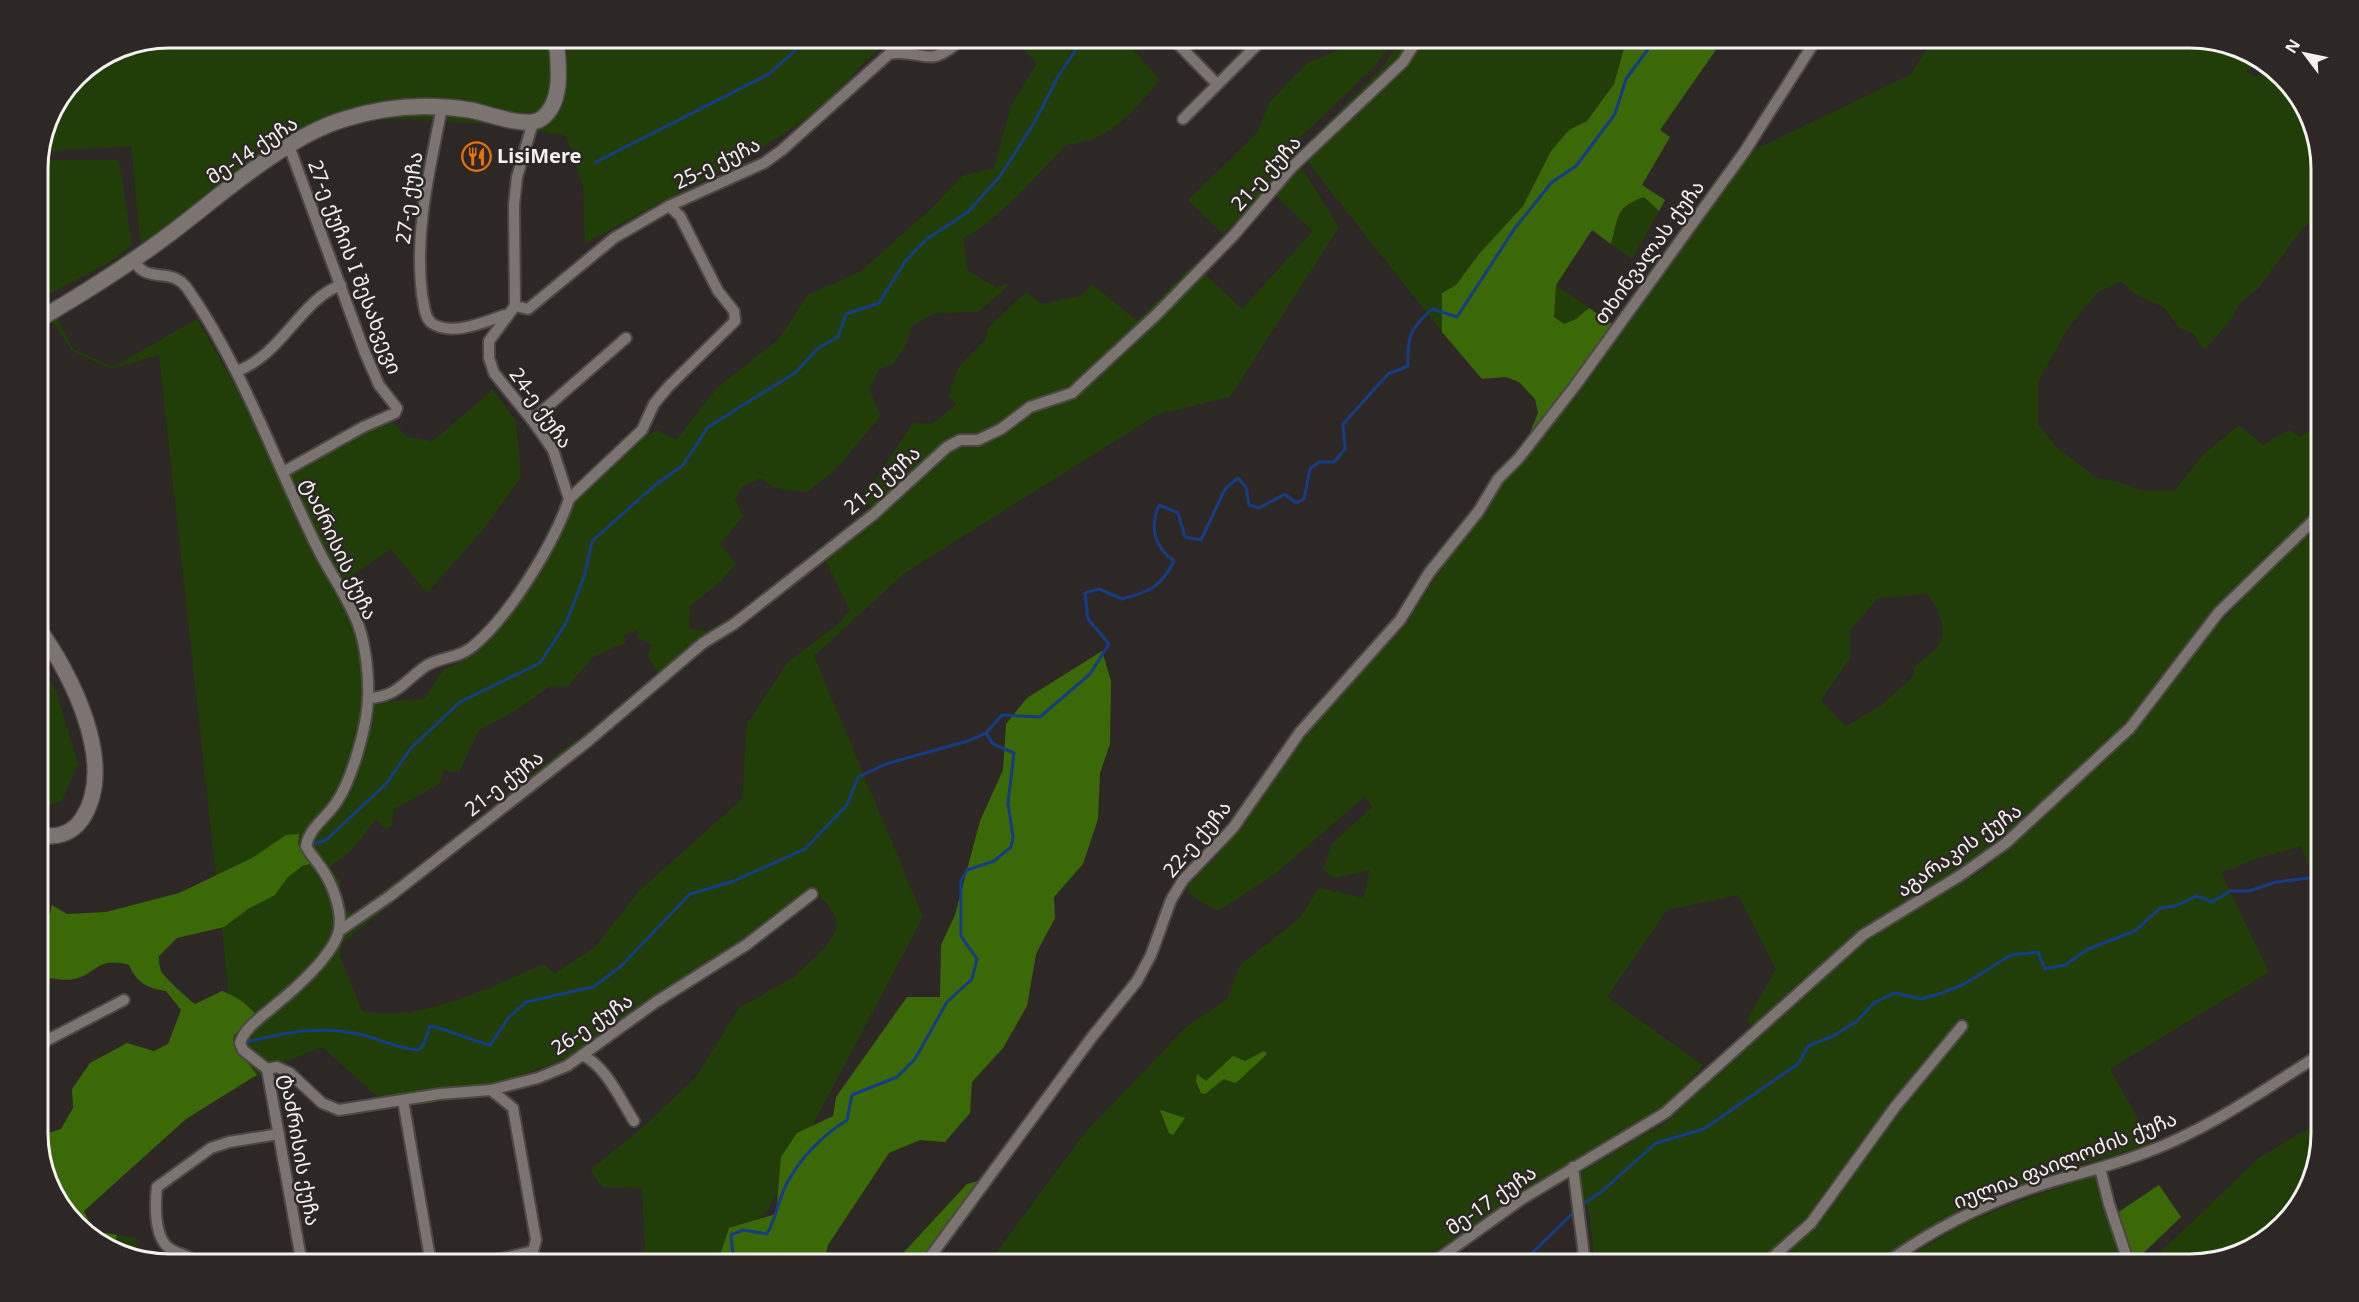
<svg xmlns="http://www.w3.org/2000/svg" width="2359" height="1302" font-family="'Noto Sans','Noto Sans Georgian',sans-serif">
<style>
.green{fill:#223e08;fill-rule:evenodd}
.forest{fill:#3c6908}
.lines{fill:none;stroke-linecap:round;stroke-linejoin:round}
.stream{stroke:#153d85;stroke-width:3}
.street-casing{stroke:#4c4744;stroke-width:14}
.secondary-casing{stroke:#4c4744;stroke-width:18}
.street{stroke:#7b7471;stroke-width:10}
.secondary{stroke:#7b7471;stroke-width:15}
.labels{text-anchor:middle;stroke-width:5;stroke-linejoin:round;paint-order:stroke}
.street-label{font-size:20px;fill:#f5f1ef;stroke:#2d2825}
.poi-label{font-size:20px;font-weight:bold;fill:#f5f1ef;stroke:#2d2825;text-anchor:start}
.rim{fill:none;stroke:#f5f1ef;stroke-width:3}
</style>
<rect width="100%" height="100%" fill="#2d2825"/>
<g class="green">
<path d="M 169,38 L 893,38 C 861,60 840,94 809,116 C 739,167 660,200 585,244 L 583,187 L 566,135 L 478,123 L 412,119 L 363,120 L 297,148 L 174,238 L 56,316 L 73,349 L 113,367 L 197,319 L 244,401 L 279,477 L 390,420 L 407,437 L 433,441 L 493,390 L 516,421 L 521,477 L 482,531 L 427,593 L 391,549 L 344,581 L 363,628 L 370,703 L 424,699 L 444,669 L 465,660 L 515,607 L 548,558 L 569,511 L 585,487 L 612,457 L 657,430 L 676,440 L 717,388 L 779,339 L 808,295 L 861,271 L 933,207 L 962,176 L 994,168 L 1011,106 L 1037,63 L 1012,38 L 1123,38 L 1160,80 C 1132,112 1112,140 1066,145 C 1034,178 1003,215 963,239 L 968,271 L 996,287 L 1010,284 L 978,312 L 934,313 L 913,325 L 904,348 L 893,364 L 879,369 L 869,390 L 881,416 L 836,469 L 807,492 L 775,488 L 761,478 L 742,487 L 735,500 L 743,516 L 720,544 L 736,563 L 720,582 L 690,606 L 689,629 L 707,631 L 761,600 L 871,506 L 863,492 L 873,483 L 913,423 L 932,424 L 957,404 L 948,396 L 959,367 L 985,340 L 989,327 L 1026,292 L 1042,304 L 1081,296 L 1092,284 L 1137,321 L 1194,264 L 1242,309 L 1313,231 L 1269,189 L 1223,234 L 1188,200 L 1257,133 L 1269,103 L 1307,63 L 1337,51 L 1349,38 L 1395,38 L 1374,67 L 1289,148 L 1339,227 L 1230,397 L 1158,414 L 906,572 L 814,656 L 923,917 L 767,1211 L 711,1264 L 637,1264 L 645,1249 L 642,1188 L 602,1187 L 590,1170 L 642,1128 L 696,1077 L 739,1008 L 794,977 L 826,947 L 836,930 L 836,918 L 825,901 L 809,892 L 680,987 L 565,1059 L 498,1084 L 379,1098 L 322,1047 C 274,1065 230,1088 188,1118 C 151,1145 118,1180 84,1211 L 93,1231 L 135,1238 L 139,1257 L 103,1247 L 78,1211 L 235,1049 L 159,355 L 111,369 L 72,351 L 51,318 L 142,258 L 131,146 L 40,152 L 51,111 L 76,76 L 119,47 ZM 824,557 L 850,610 L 837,625 L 787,663 L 747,724 L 742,799 L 639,891 L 595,947 L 554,974 L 544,964 C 493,986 418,1024 362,1011 L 340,957 L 342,943 L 551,778 L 703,647 ZM 638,629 L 638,638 L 652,645 L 647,656 L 657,671 L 657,679 L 543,765 L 445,845 L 353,913 L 345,911 L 340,903 L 340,881 L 329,867 L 352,850 L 376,819 L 386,829 L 392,825 L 394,809 L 439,784 L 444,770 L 459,772 L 479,730 L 518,709 L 550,686 L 567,687 L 593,657 L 626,642 L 623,636 Z"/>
<path d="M 1402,38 L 1627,38 L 1614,84 L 1587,121 L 1570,130 L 1551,151 L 1523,206 L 1479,254 L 1456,285 L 1442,293 L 1442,332 L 1299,151 L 1381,69 Z"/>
<path d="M 1934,38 L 2190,38 L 2256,55 L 2258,57 L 2247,73 L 2254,76 L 2266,74 L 2278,76 L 2300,96 L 2321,160 L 2321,213 L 2301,230 L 2258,289 L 2241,302 L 2230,321 L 2204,350 L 2193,333 L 2179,328 L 2165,308 L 2135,294 L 2121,281 L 2098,292 L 2068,328 L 2038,382 L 2038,424 L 2057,448 L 2097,478 L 2116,481 L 2140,490 L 2175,490 L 2203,455 L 2239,425 L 2263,445 L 2289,430 L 2300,437 L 2321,422 L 2321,506 L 2259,566 L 2106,745 L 2063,781 L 2033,814 L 1939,886 L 1863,930 L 1781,998 L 1755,1028 L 1747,1020 L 1776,969 L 1738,895 L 1667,910 L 1607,997 L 1703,1065 L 1668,1107 L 1544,1180 L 1416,1264 L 988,1264 L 1084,1134 L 1185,1028 L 1227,999 L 1240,965 L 1300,918 L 1319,888 L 1364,898 L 1370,870 L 1334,878 L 1323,870 L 1332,844 L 1372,807 L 1365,796 L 1275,874 L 1218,911 L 1190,895 L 1186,885 L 1218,855 L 1315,723 L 1404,627 L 1453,550 L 1498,488 L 1520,466 L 1578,392 L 1635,309 L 1750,152 L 1911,74 ZM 1926,593 C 1939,606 1950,633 1936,648 C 1930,655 1921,661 1914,667 L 1914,676 L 1879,707 L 1846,726 L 1821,700 L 1850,658 L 1850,630 L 1877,599 Z"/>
<path d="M 38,160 L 119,160 L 132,245 L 108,263 L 38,300 Z"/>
<path d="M 1644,197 L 1659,211 L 1632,259 L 1611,244 C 1619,216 1615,207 1644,197 Z"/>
<path d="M 1556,285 L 1589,308 L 1576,319 L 1564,324 L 1554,317 Z"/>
<path d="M 2321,521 L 2321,878 L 2314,880 L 2301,846 L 2258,858 L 2221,873 L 2269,972 L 2110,1069 L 2152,1144 L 2083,1164 L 1982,1201 L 1940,1221 L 1872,1264 L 1595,1264 L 1589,1211 L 1575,1176 L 1666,1122 L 1866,937 L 1979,873 L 2019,840 L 2133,733 L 2203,641 L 2266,574 Z"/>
<path d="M 38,663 L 56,691 L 78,764 L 62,801 L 39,809 Z"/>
<path d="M 2321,1121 L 2321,1134 L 2304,1199 L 2256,1247 L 2191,1264 L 2148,1264 L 2260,1157 Z"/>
<path d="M 2093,1174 L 2099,1180 L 2117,1253 L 2103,1264 L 1896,1264 L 1968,1221 Z"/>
</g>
<g class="forest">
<path d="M 1627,38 L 1715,38 L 1720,44 L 1660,130 L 1670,137 L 1642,185 L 1665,200 L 1659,211 L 1644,197 C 1615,207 1619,216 1611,244 L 1592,230 L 1556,285 L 1554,317 L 1564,324 L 1576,319 L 1589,308 L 1614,325 L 1525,445 L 1538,413 L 1535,399 L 1519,382 L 1506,377 L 1482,379 L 1442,332 L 1442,293 L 1456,285 L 1479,254 L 1523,206 L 1551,151 L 1569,130 L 1587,121 L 1614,84 Z"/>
<path d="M 1102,651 L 1111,681 L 1110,744 L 1100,773 L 1098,819 L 1083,864 L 1054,897 L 1055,918 L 1036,954 L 1027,1006 L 1003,1048 L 972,1082 L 970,1113 L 945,1142 L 920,1140 L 889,1153 L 828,1245 L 824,1264 L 717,1264 L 729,1228 L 776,1214 L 781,1157 L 797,1133 L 833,1116 L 836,1097 L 907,997 L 940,997 L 941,945 L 955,915 L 980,821 L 1003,770 L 1006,724 L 1027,698 Z"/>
<path d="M 299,834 L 298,845 L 310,864 L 302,866 L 287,878 L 275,895 L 248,909 L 224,927 L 177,938 L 159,956 C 159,960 159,966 161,971 C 163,976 189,1000 195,1004 L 222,991 C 235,996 247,1003 256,1015 L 234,1035 L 233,1043 L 257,1075 L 186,1119 L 84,1211 L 93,1231 L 117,1235 L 112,1250 L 103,1247 L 59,1206 L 38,1136 L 61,1129 L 73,1108 L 72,1089 L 90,1063 L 127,1043 L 154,1051 L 168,1044 L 181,1010 L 166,991 C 147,988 137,983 129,965 C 96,956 98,974 74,979 C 67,981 57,979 49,978 L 38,992 L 38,931 L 49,917 L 52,905 L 67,914 L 106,912 L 179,893 L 252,858 L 286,835 Z"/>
<path d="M 1264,1051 L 1267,1054 L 1236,1083 L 1224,1079 L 1205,1094 L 1201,1093 L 1196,1081 L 1197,1074 L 1206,1081 L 1233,1056 L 1245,1061 Z"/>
<path d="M 1160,1110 L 1185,1118 L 1173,1135 L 1169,1133 Z"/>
<path d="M 978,1181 L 920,1264 L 893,1264 L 967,1184 Z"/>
<path d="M 2159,1185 L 2181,1217 L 2134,1262 L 2117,1213 Z"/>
</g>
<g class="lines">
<g class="stream">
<path d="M 596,162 L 769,74 L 809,38"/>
<path d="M 311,845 L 326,840 L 386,784 L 411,748 L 460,702 L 540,663 L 566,623 L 584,577 L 592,541 L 654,486 L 683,465 L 708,427 L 796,372 L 818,348 L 838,337 L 846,314 L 879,303 L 906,260 L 927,239 L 968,212 L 1000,176 L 1034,123 L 1060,73 L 1084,38"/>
<path d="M 247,1042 C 285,1032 324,1025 363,1035 C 382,1040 398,1049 418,1050 L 424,1044 L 430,1026 C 451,1030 469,1040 490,1045 L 509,1017 L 526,1002 L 593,987 L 620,967 L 690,894 L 734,881 L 805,849 L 847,805 L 858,777 L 886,764 L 968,741 L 986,733"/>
<path d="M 1582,1204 L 1601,1192 L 1656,1143 L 1704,1129 L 1799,1063 L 1808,1046 L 1835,1035 L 1857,1021 L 1875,1002 L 1895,993 L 1921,999 L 1942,993 L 1964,984 L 2011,955 L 2038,952 L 2045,969 L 2065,965 L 2088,949 L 2135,931 L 2160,908 L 2175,906 L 2197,896 L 2212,902 L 2230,891 L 2249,891 L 2276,882 L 2310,878 L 2321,870"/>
<path d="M 734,1264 L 731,1235 L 743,1230 L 767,1234 C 776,1218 778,1201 786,1185 C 800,1158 822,1136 847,1120 L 852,1095 L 897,1077 L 915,1059 L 947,1002 L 972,979 L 977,959 L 961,936 L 961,881 L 967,870 L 994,861 L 1011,847 L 1013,837 L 1008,803 L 1014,753 L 993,744 L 986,733 L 1002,715 L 1040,717 L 1090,674 L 1109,644 L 1088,619 L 1085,593 L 1099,589 L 1122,599 C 1149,592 1161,587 1174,561 C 1155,548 1149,527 1159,505 L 1178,513 L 1185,537 L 1201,540 L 1225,489 L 1238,478 L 1246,487 L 1249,505 L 1259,508 L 1285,494 L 1296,503 L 1304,499 L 1310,469 L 1319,462 L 1334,462 L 1345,449 L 1343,424 L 1388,374 L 1408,366 C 1407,336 1410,329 1432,309 L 1457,317 L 1515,228 L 1552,182 L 1576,166 L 1615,114 L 1626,79 L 1654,41 L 1662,38"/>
<path d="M 1526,1264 L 1530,1255 L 1571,1215"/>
</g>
<defs>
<g id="street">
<path d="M 1172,38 L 1217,84"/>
<path d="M 442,107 C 430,169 414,231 422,295 C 424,304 424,319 433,324 C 454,336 484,322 505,315"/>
<path d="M 1183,119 L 1264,38"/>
<path d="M 134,261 C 148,285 171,266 187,288 C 243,368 274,460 317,547 C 330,574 349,598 359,627 C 366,647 369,678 368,699 C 367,726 352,780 336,803 C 326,818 309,828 306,846 C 311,856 319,863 324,872 C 333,886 343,913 339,930 C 334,955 294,990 274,1006 C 262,1017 245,1027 240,1043 L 243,1050 L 267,1069 L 302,1264"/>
<path d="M 515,306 L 528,309 L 614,238 L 669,206 L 764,163 L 782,150 L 889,54 C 921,47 928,73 962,38"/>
<path d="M 237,371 C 282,355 301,299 341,285"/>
<path d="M 532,420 L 626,338"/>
<path d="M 283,472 L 363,427 L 395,413 L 397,408 L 379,385 L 365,353 L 289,146"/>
<path d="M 569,499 L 642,430 L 654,404 L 668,387 L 735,321 L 734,311 L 718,291 L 680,216 L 669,206"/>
<path d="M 368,698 C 398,697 405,680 426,666 C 440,657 459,658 472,647 C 509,617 554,544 569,499 L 553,450 L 532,420 L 494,373 L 489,358 L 489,341 L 515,306 L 514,205 L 517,177 L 533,122"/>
<path d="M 339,931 L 390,896 L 587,742 L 703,643 L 734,624 L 874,514 L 947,447 L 960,440 L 978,440 L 1001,429 L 1030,407 L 1072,393 L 1156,315 L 1234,235 L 1292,167 L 1403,62 L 1418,38"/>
<path d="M 38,1045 L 124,1000"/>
<path d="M 582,1055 C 606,1066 620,1099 634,1121"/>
<path d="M 267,1069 L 277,1067 L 290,1073 L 322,1103 L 339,1110 L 440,1094 L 491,1090 L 538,1078 L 567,1066 L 656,1002 L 746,945 L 812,894"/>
<path d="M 403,1100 L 431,1264"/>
<path d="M 1573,1167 L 1585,1264"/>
<path d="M 2100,1168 L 2109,1204 L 2129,1264"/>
<path d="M 198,1264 C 191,1255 178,1255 169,1248 C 154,1237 155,1204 157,1187 L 211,1148 L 229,1142 L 279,1134"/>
<path d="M 480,1264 L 533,1251 L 536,1240 L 513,1108 L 491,1090"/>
<path d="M 925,1264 L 1092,1037 L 1137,981 L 1151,955 L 1171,900 L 1183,880 L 1233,828 L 1300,732 L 1400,620 L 1429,573 L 1478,512 L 1498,479 L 1518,459 L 1575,386 L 1745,151 L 1817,38"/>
<path d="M 1431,1264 L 1522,1199 L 1665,1113 L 1863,935 L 1961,875 L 2006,843 L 2130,728 L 2219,612 L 2321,513"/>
<path d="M 1765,1264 L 1811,1223 L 1895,1107 L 1962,1026"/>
<path d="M 1885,1264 C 1934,1228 1989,1201 2047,1183 C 2080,1173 2114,1165 2147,1152 C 2209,1129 2265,1089 2321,1054"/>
</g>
<g id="secondary">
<path d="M 38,320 C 84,293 129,265 171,233 C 220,196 286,136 345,119 C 386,106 427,103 470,110 C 487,113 526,129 541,119 C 565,102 558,62 556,38"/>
<path d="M 38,628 C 71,673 118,765 82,819 C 72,834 55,839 38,834"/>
</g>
</defs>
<use href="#street" class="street-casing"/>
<use href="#secondary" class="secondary-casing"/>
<use href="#street" class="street"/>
<use href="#secondary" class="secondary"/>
</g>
<defs>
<symbol id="restaurant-ring" viewBox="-11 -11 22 22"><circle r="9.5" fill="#2d2825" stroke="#e8710a" stroke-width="1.5"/><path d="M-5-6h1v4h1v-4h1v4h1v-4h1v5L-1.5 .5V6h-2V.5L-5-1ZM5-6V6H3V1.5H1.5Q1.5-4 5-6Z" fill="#e8710a"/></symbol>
</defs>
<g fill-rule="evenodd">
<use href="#restaurant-ring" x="460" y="140" width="33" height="33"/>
</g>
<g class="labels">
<g class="street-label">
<text transform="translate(252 150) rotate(-34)" y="7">მე-14 ქუჩა</text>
<text transform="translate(717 163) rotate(-26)" y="7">25-ე ქუჩა</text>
<text transform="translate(1266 173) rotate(-48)" y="7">21-ე ქუჩა</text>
<text transform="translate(409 198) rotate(-82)" y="7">27-ე ქუჩა</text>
<text transform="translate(1649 252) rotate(-54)" y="7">თხინვალას ქუჩა</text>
<text transform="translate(355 267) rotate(69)" y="7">27-ე ქუჩის I შესახვევი</text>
<text transform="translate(541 408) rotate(55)" y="7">24-ე ქუჩა</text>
<text transform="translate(882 480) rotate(-41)" y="7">21-ე ქუჩა</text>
<text transform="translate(339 549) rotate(65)" y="7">ტაძრისის ქუჩა</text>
<text transform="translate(504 783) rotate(-38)" y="7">21-ე ქუჩა</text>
<text transform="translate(1197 839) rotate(-50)" y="7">22-ე ქუჩა</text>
<text transform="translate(1959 850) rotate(-35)" y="7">აგარაკის ქუჩა</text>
<text transform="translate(592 1024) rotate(-34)" y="7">26-ე ქუჩა</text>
<text transform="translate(300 1150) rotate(80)" y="7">ტაძრისის ქუჩა</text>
<text transform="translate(2065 1160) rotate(-21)" y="7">იულია ფაილოძის ქუჩა</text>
<text transform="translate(1491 1200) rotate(-35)" y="7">მე-17 ქუჩა</text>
</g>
<g class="poi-label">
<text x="497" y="163">LisiMere</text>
</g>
</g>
<path d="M0 0H2359V1302H0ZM169 48H2190A121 121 0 0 1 2311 169V1133A121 121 0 0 1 2190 1254H169A121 121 0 0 1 48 1133V169A121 121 0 0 1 169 48Z" fill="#2d2825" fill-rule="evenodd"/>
<path class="rim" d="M169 48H2190A121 121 0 0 1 2311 169V1133A121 121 0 0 1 2190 1254H169A121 121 0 0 1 48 1133V169A121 121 0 0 1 169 48Z"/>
<g transform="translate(2305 54) rotate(302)" stroke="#2d2825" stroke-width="4.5" paint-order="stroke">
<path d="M0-4.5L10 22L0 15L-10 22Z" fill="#f5f1ef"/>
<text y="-9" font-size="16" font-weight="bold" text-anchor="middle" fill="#f5f1ef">N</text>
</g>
</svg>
